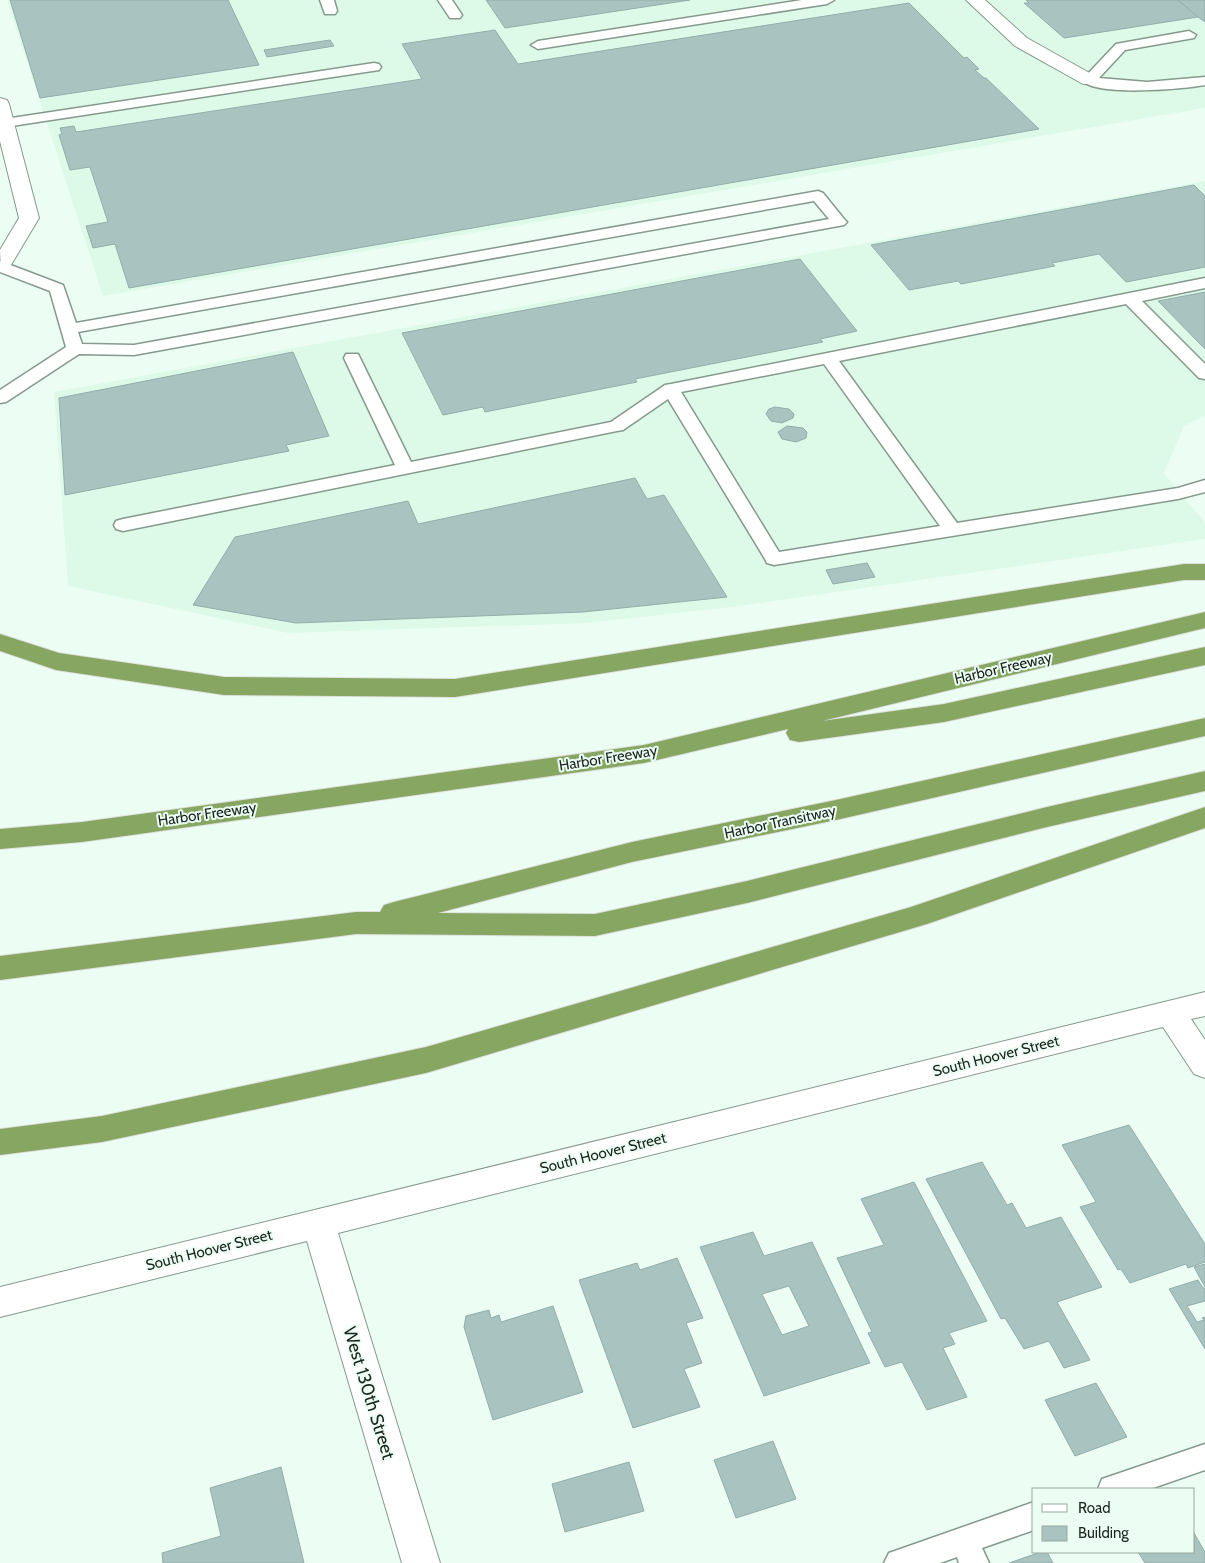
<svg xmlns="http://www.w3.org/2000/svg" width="1205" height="1563" font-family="Cabin,sans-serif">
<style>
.built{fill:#ddfae8}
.building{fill:#a8c3c0;stroke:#92adaa;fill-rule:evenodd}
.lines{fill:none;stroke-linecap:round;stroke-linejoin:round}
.service-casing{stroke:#85998d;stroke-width:3}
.minor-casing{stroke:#85998d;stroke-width:2}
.motorway-casing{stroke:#dfe0e0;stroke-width:2}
.service{fill:#fff;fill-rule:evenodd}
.minor{fill:#fff;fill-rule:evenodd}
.motorway{fill:#87a662;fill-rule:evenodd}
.labels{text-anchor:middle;stroke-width:4;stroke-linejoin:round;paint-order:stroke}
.street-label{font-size:15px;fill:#1c241f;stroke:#ecfef3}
.near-street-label{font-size:18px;fill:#1c241f;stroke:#ecfef3}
</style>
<rect width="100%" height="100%" fill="#ecfef3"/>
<g class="built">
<path d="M 7,0 L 1205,0 L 1205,108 L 103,296 Z"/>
<path d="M 1205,181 L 1205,416 L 1184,426 L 1164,473 L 1205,523 L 1205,539 L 740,606 L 588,623 L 288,633 L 68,586 L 54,392 Z"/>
</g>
<g class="building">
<path d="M 10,0 L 228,0 L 259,65 L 40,98 Z"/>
<path d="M 486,0 L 690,0 L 505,28 Z"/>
<path d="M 1026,0 L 1178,0 L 1198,17 L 1064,38 L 1024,3 L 1029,3 Z"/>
<path d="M 1178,0 L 1205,0 L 1205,22 L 1198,17 Z"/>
<path d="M 909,3 L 964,58 L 967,57 L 979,69 L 975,70 L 984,78 L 986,78 L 1039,129 L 129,288 L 115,244 L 93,248 L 86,226 L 108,222 L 90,167 L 70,170 L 59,135 L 62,134 L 60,128 L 74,126 L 76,132 L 422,79 L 402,44 L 495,30 L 518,64 Z"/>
<path d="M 330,40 L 334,46 L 267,57 L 264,50 Z"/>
<path d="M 1194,185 L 1205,196 L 1205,267 L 1126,282 L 1099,254 L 1052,263 L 1055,266 L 961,284 L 958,281 L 909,290 L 871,245 Z"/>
<path d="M 800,259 L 857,331 L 820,339 L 823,342 L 635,379 L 637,382 L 485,412 L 483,407 L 443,415 L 402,333 Z"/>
<path d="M 1205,292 L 1205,349 L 1158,301 Z"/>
<path d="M 293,352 L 329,436 L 286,445 L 289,451 L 65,495 L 59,398 Z"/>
<path d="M 775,407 L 789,409 L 794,414 L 793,418 L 782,423 L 771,421 L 766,414 L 769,409 Z"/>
<path d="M 787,426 L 803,428 L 807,432 L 806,438 L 796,442 L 782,439 L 778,432 Z"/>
<path d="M 635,478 L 647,499 L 664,495 L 727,597 L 583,612 L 296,623 L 193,605 L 235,537 L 408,501 L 418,524 Z"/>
<path d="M 867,563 L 875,577 L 833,584 L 826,570 Z"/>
<path d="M 1129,1125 L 1205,1244 L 1205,1262 L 1188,1268 L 1186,1264 L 1130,1283 L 1121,1269 L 1118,1270 L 1080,1207 L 1096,1202 L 1062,1145 Z"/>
<path d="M 982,1162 L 1007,1205 L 1012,1203 L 1026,1228 L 1061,1217 L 1102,1287 L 1057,1302 L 1090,1360 L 1064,1368 L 1049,1341 L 1024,1349 L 1005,1318 L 1001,1319 L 926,1179 Z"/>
<path d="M 914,1182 L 987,1321 L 949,1333 L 955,1344 L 943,1348 L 967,1397 L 927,1410 L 902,1362 L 885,1367 L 868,1333 L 872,1332 L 837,1258 L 884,1245 L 861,1199 Z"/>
<path d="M 753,1232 L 764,1256 L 812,1242 L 870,1363 L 764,1396 L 700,1247 ZM 789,1286 L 809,1326 L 782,1335 L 762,1294 Z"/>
<path d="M 677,1258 L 703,1318 L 686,1323 L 702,1363 L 684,1369 L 700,1407 L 633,1428 L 579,1280 L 637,1263 L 640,1270 Z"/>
<path d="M 1205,1264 L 1205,1287 L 1194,1267 Z"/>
<path d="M 1198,1280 L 1203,1288 L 1205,1288 L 1205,1301 L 1187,1306 L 1197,1322 L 1204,1320 L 1202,1318 L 1205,1317 L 1205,1349 L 1169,1289 Z"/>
<path d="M 553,1306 L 583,1392 L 493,1420 L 464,1327 L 466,1316 L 489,1310 L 491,1318 L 499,1315 L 501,1322 Z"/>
<path d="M 1096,1383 L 1127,1437 L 1075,1456 L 1045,1400 Z"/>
<path d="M 773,1441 L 796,1499 L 736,1518 L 714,1460 Z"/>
<path d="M 629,1462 L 644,1511 L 565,1532 L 552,1484 Z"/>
<path d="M 281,1467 L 304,1563 L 163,1563 L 162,1553 L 221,1536 L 210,1488 Z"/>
<path d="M 1194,1533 L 1205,1552 L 1205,1563 L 1145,1563 L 1138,1552 L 1194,1552 Z"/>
<path d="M 1041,1552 L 1047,1552 L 1053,1563 L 1009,1563 Z"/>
</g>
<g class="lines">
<defs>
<g id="service">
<path d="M 320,0 L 334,0 L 337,11 L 335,14 L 325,14 Z"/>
<path d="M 438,0 L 452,0 L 462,15 L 460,18 L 450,18 Z"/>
<path d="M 802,0 L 834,0 L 827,4 L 538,49 L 531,45 L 538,41 Z"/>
<path d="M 1189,31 L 1196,35 L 1194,38 L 1125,50 L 1099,78 L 1147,82 L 1205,77 L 1205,85 C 1184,89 1095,97 1082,80 L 1116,44 Z"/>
<path d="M 374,63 L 379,64 L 381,67 L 379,70 L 5,127 L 0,126 L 0,120 L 5,119 Z"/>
<path d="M 818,191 L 823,193 L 844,219 L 847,222 L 844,225 L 134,355 L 79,354 L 6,402 L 0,403 L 0,390 L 66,347 L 50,291 L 0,272 L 0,261 L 63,285 L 76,323 ZM 814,201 L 829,219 L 134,345 L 82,344 L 78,332 Z"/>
<path d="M 1205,278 L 1205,288 L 1142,301 L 1205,364 L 1205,379 L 1199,378 L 1126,304 L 839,361 L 957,523 L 1178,488 L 1205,480 L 1205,492 L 1178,499 L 774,565 L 767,563 L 765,559 L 668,399 L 623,430 L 617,431 L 123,531 L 116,529 L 114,525 L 116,521 L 123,519 L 395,465 L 344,358 L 346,354 L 358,354 L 360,358 L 411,462 L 611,422 L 665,385 L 671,384 ZM 824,364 L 940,526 L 779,552 L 681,392 Z"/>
<path d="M 1205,1444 L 1205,1470 L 1150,1489 L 1098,1489 L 1102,1479 Z"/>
<path d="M 1034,1502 L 1034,1530 L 982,1548 L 989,1563 L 959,1563 L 957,1557 L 940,1563 L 884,1563 L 889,1553 Z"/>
</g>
<g id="minor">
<path d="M 966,0 L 985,0 L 1027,38 L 1095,76 L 1098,80 L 1095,84 L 1083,84 L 1015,46 Z"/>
<path d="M 0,98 L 7,100 L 9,104 L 39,218 L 8,270 L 1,272 L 0,250 L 19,218 L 0,141 Z"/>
<path d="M 1205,992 L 1205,1016 L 1191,1019 L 1205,1040 L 1205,1078 L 1194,1074 L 1163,1027 L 338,1233 L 440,1563 L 402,1563 L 307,1241 L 0,1317 L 0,1287 Z"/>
</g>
<g id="motorway">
<path d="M 1184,564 L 1205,564 L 1205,580 L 1184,580 L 455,697 L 224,695 L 56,670 L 0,651 L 0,634 L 59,653 L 224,677 L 455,679 Z"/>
<path d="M 1205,612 L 1205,628 L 822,721 L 944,704 L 1205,647 L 1205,665 L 944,722 L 799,742 L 790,740 L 786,733 L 788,729 L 644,763 L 82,842 L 0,849 L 0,829 L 82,822 L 644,745 Z"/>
<path d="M 1205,718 L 1205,736 L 836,820 L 632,862 L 438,913 L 595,914 L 747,881 L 1047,807 L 1205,771 L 1205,791 L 1047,827 L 747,903 L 595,936 L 356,934 L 0,980 L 0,956 L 356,912 L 380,912 L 384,905 L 394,902 L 632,842 L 836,800 Z"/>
<path d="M 1205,807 L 1205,828 L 927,924 L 426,1073 L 102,1142 L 0,1155 L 0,1129 L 102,1116 L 426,1047 L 911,907 Z"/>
</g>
</defs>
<use href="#service" class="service-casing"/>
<use href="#minor" class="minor-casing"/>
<use href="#motorway" class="motorway-casing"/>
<use href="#service" class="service"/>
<use href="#minor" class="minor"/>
<use href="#motorway" class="motorway"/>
</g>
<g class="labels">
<g class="street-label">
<text transform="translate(1003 668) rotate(-13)" y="5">Harbor Freeway</text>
<text transform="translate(608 758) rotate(-9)" y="5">Harbor Freeway</text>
<text transform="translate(207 814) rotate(-8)" y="5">Harbor Freeway</text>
<text transform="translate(780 822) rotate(-12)" y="5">Harbor Transitway</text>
<text transform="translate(996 1056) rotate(-14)" y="5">South Hoover Street</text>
<text transform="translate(603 1153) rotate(-14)" y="5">South Hoover Street</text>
<text transform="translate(209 1250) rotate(-14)" y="5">South Hoover Street</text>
</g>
<g class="near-street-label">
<text transform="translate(369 1393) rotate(73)" y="6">West 130th Street</text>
</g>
</g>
<rect x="1032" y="1488" width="162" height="65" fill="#ecfef3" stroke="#99a79e"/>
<rect x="1042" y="1504" width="25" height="8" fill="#ffffff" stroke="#99a79e"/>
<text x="1078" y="1513" font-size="15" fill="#1c241f">Road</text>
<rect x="1042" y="1526" width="25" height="15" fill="#a8c3c0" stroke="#99a79e"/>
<text x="1078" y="1538" font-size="15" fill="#1c241f">Building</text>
</svg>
